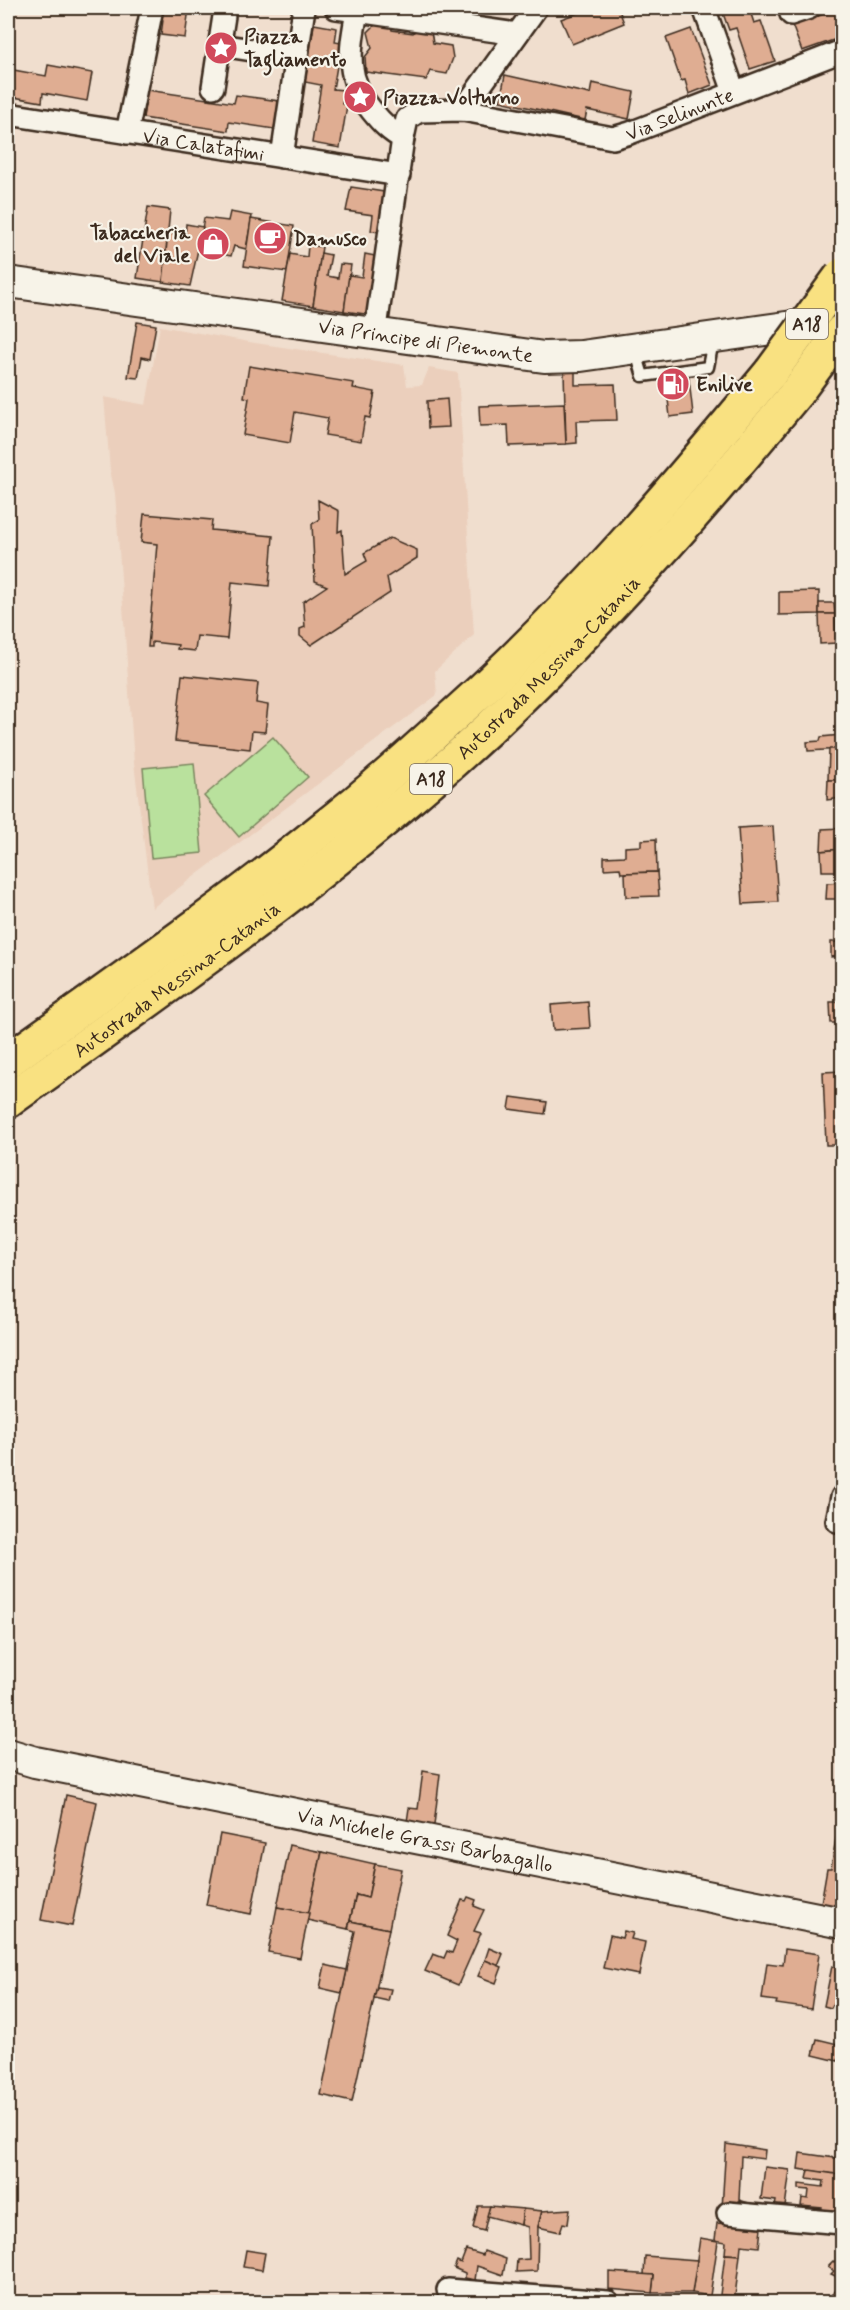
<svg xmlns="http://www.w3.org/2000/svg" width="850" height="2310" font-family="Mynerve,sans-serif">
<style>
.built{fill:#ebcfbc}
.green{fill:#b9e19d;stroke:#7a865e;stroke-width:1.5}
.building{fill:#dfad92;stroke:#3b2a1e;stroke-width:1.5}
.lines{fill:none;stroke-linecap:round;stroke-linejoin:round}
.lane-casing{stroke:#3b2a1e;stroke-width:15}
.street-casing{stroke:#3b2a1e;stroke-width:26}
.secondary-casing{stroke:#3b2a1e;stroke-width:34}
.highway-casing{stroke:#3b2a1e;stroke-width:38}
.lane{stroke:#f7f3e8;stroke-width:10}
.street{stroke:#f7f3e8;stroke-width:21}
.secondary{stroke:#f7f3e8;stroke-width:30}
.highway{stroke:#f9e181;stroke-width:33}
.highway-bridge-casing{stroke:#3b2a1e;stroke-width:38;stroke-linecap:butt}
.highway-bridge{stroke:#f9e181;stroke-width:33}
.labels{text-anchor:middle;stroke-width:4.5;stroke-linejoin:round;paint-order:stroke}
.shield{fill:#f7f3e8;stroke:#73665b;stroke-width:1.5}
.shield-label{font-size:18px;font-weight:bold;fill:#3b2a1e}
.poi-label{font-size:20px;font-weight:bold;fill:#3b2a1e;stroke:#f7f3e8;text-anchor:start}
.street-label{font-size:20px;fill:#3b2a1e;stroke:#f7f3e8}
</style>
<rect width="100%" height="100%" fill="#f0dece"/>
<filter id="ink" filterUnits="userSpaceOnUse"><feTurbulence type="fractalNoise" baseFrequency=".0167" numOctaves="2"/><feDisplacementMap in="SourceGraphic" scale="12" xChannelSelector="R" yChannelSelector="G"/><feConvolveMatrix kernelMatrix="1 2 1 2 8 2 1 2 1" color-interpolation-filters="sRGB"/></filter>
<g filter="url(#ink)">
<path class="built" d="M 160,326 L 255,343 L 404,365 L 407,386 L 422,385 L 429,368 L 458,373 L 474,635 L 435,671 L 437,695 L 152,908 L 134,763 L 115,493 L 110,470 L 104,397 L 146,405 Z"/>
<g class="green">
<path d="M 273,737 L 308,777 L 239,837 L 204,796 Z"/>
<path d="M 194,763 L 202,853 L 151,858 L 143,768 Z"/>
</g>
<g class="building">
<path d="M 161,8 L 189,8 L 185,38 L 161,35 L 163,20 L 159,19 Z"/>
<path d="M 591,8 L 625,8 L 619,10 L 624,23 L 572,44 L 561,19 Z"/>
<path d="M 721,8 L 749,8 L 754,23 L 761,21 L 775,61 L 750,69 L 736,28 L 729,30 Z"/>
<path d="M 842,8 L 842,37 L 802,51 L 792,25 Z"/>
<path d="M 314,24 L 337,28 L 335,42 L 341,43 L 333,89 L 344,90 L 342,104 L 347,105 L 340,148 L 312,143 L 321,85 L 305,82 Z"/>
<path d="M 376,24 L 391,26 L 392,30 L 413,33 L 417,29 L 431,31 L 433,43 L 451,46 L 453,58 L 447,74 L 430,71 L 426,80 L 366,72 L 365,57 L 372,48 L 368,32 Z"/>
<path d="M 691,29 L 712,85 L 689,94 L 685,80 L 681,81 L 666,38 Z"/>
<path d="M 48,65 L 92,73 L 87,101 L 43,93 L 42,102 L 8,96 L 8,69 L 46,76 Z"/>
<path d="M 505,75 L 590,94 L 592,83 L 634,92 L 629,119 L 587,110 L 585,120 L 500,101 Z"/>
<path d="M 147,90 L 234,103 L 236,95 L 279,101 L 274,129 L 229,122 L 228,131 L 143,118 Z"/>
<path d="M 351,187 L 384,192 L 387,198 L 383,232 L 371,231 L 373,215 L 346,211 Z"/>
<path d="M 148,207 L 170,210 L 163,282 L 137,278 Z"/>
<path d="M 230,212 L 252,216 L 246,249 L 234,246 L 231,256 L 198,250 L 204,218 L 228,221 Z"/>
<path d="M 251,219 L 294,226 L 287,272 L 244,266 Z"/>
<path d="M 186,224 L 203,227 L 190,286 L 163,282 L 168,232 L 174,232 L 173,235 L 185,237 Z"/>
<path d="M 308,245 L 322,247 L 313,306 L 282,301 L 290,254 L 307,257 Z"/>
<path d="M 321,253 L 331,255 L 327,276 L 338,278 L 340,264 L 351,265 L 344,311 L 313,306 Z"/>
<path d="M 365,254 L 380,257 L 372,315 L 344,311 L 349,275 L 362,277 Z"/>
<path d="M 137,322 L 156,325 L 150,359 L 142,357 L 138,378 L 128,377 Z"/>
<path d="M 249,366 L 354,383 L 353,388 L 375,392 L 370,418 L 365,417 L 361,441 L 325,435 L 328,418 L 295,412 L 290,443 L 243,435 L 249,398 L 244,397 Z"/>
<path d="M 575,371 L 575,385 L 615,384 L 617,420 L 576,421 L 577,443 L 566,444 L 564,372 Z"/>
<path d="M 688,371 L 693,414 L 670,417 L 665,373 Z"/>
<path d="M 447,399 L 449,427 L 428,428 L 427,401 Z"/>
<path d="M 564,403 L 566,444 L 509,446 L 508,425 L 480,426 L 479,406 Z"/>
<path d="M 318,500 L 339,511 L 338,532 L 342,530 L 345,574 L 367,561 L 364,553 L 390,538 L 417,550 L 417,558 L 387,577 L 390,593 L 311,645 L 300,636 L 300,629 L 305,627 L 303,602 L 327,586 L 315,581 L 312,524 L 319,520 Z"/>
<path d="M 144,514 L 212,520 L 211,530 L 273,536 L 269,586 L 232,582 L 227,639 L 197,636 L 195,651 L 177,649 L 178,645 L 152,642 L 152,647 L 148,647 L 157,544 L 141,542 Z"/>
<path d="M 819,591 L 819,614 L 779,615 L 779,592 Z"/>
<path d="M 819,603 L 834,603 L 835,614 L 819,614 Z"/>
<path d="M 819,614 L 835,614 L 836,643 L 820,644 Z"/>
<path d="M 182,675 L 258,683 L 256,703 L 268,705 L 265,732 L 252,731 L 250,749 L 175,741 Z"/>
<path d="M 842,719 L 842,749 L 808,751 L 807,742 L 820,741 L 821,737 L 841,735 L 840,720 Z"/>
<path d="M 829,749 L 842,749 L 842,780 L 828,780 Z"/>
<path d="M 828,780 L 842,780 L 842,798 L 827,800 Z"/>
<path d="M 773,826 L 778,902 L 743,904 L 738,828 Z"/>
<path d="M 842,828 L 842,849 L 821,851 L 822,829 Z"/>
<path d="M 656,839 L 657,872 L 621,873 L 620,868 L 604,869 L 604,857 L 625,856 L 625,847 L 641,846 L 641,840 Z"/>
<path d="M 842,849 L 842,871 L 822,871 L 821,851 Z"/>
<path d="M 657,872 L 659,896 L 626,897 L 625,873 Z"/>
<path d="M 842,882 L 842,899 L 826,899 L 827,883 Z"/>
<path d="M 842,929 L 842,956 L 831,957 L 831,942 L 839,942 L 838,930 Z"/>
<path d="M 588,1002 L 590,1028 L 553,1030 L 551,1005 Z"/>
<path d="M 830,1002 L 842,1002 L 842,1023 L 831,1023 Z"/>
<rect x="836" y="1023" width="6" height="16"/>
<path d="M 842,1071 L 842,1145 L 826,1145 L 823,1072 Z"/>
<path d="M 511,1097 L 547,1102 L 545,1114 L 509,1109 Z"/>
<path d="M 423,1771 L 440,1774 L 434,1825 L 407,1822 L 409,1808 L 418,1809 Z"/>
<path d="M 66,1795 L 97,1802 L 72,1926 L 41,1920 Z"/>
<path d="M 220,1834 L 265,1843 L 251,1914 L 206,1905 Z"/>
<path d="M 836,1838 L 842,1839 L 842,1888 L 839,1907 L 821,1903 L 827,1868 L 831,1868 Z"/>
<path d="M 290,1845 L 322,1852 L 309,1913 L 277,1907 Z"/>
<path d="M 322,1852 L 375,1864 L 368,1898 L 356,1895 L 348,1929 L 307,1920 Z"/>
<path d="M 375,1864 L 401,1869 L 389,1929 L 350,1921 L 356,1895 L 368,1898 Z"/>
<path d="M 468,1897 L 476,1900 L 474,1906 L 484,1910 L 474,1931 L 481,1933 L 458,1985 L 425,1971 L 433,1954 L 444,1958 L 447,1951 L 452,1953 L 457,1941 L 447,1936 L 462,1900 L 466,1901 Z"/>
<path d="M 277,1907 L 309,1913 L 300,1958 L 268,1952 Z"/>
<path d="M 350,1921 L 389,1929 L 352,2102 L 321,2095 L 355,1931 L 348,1929 Z"/>
<path d="M 624,1931 L 633,1933 L 631,1939 L 645,1942 L 639,1975 L 603,1968 L 610,1935 L 622,1938 Z"/>
<path d="M 489,1948 L 503,1954 L 498,1966 L 485,1960 Z"/>
<path d="M 785,1949 L 819,1954 L 811,2009 L 776,2004 L 777,2001 L 762,1999 L 767,1963 L 783,1965 Z"/>
<path d="M 485,1960 L 502,1967 L 496,1983 L 478,1976 Z"/>
<path d="M 325,1965 L 347,1970 L 342,1993 L 320,1988 Z"/>
<path d="M 832,1966 L 842,1969 L 842,2006 L 833,2004 L 831,2008 L 824,2006 Z"/>
<path d="M 377,1987 L 391,1989 L 388,2001 L 374,1998 Z"/>
<path d="M 817,2039 L 842,2045 L 838,2061 L 813,2055 Z"/>
<path d="M 726,2144 L 765,2150 L 764,2159 L 741,2156 L 739,2200 L 749,2203 L 748,2211 L 722,2208 Z"/>
<path d="M 800,2153 L 842,2159 L 842,2175 L 798,2169 Z"/>
<path d="M 765,2167 L 790,2170 L 784,2214 L 774,2212 L 776,2201 L 761,2199 Z"/>
<path d="M 809,2170 L 842,2175 L 842,2220 L 821,2217 L 822,2208 L 801,2206 L 802,2198 L 808,2199 L 809,2190 L 799,2189 L 799,2184 L 823,2187 L 824,2181 L 807,2179 Z"/>
<path d="M 478,2206 L 490,2206 L 484,2231 L 473,2228 Z"/>
<path d="M 490,2206 L 523,2209 L 521,2225 L 487,2216 Z"/>
<path d="M 523,2209 L 542,2211 L 538,2227 L 537,2271 L 516,2272 L 517,2260 L 529,2259 L 528,2227 L 521,2225 Z"/>
<path d="M 570,2209 L 568,2224 L 563,2223 L 560,2232 L 538,2227 L 542,2211 Z"/>
<path d="M 717,2223 L 761,2228 L 759,2247 L 741,2245 L 740,2255 L 725,2254 L 726,2242 L 715,2240 Z"/>
<path d="M 700,2238 L 718,2241 L 710,2296 L 692,2293 Z"/>
<path d="M 246,2250 L 265,2253 L 262,2270 L 243,2267 Z"/>
<path d="M 466,2250 L 483,2255 L 484,2251 L 506,2259 L 503,2275 L 477,2266 L 475,2280 L 465,2278 L 465,2273 L 454,2268 L 457,2261 L 461,2263 Z"/>
<path d="M 725,2254 L 740,2255 L 735,2296 L 720,2295 Z"/>
<path d="M 645,2256 L 697,2260 L 692,2293 L 652,2293 L 654,2275 L 644,2275 Z"/>
<path d="M 834,2261 L 842,2266 L 842,2279 L 831,2274 L 834,2271 L 828,2267 Z"/>
<path d="M 609,2272 L 654,2275 L 652,2293 L 609,2289 Z"/>
<path d="M 842,2285 L 842,2302 L 838,2302 L 831,2295 Z"/>
<path d="M 368,2299 L 430,2302 L 368,2302 Z"/>
</g>
<g class="lines">
<defs>
<path id="lane" d="M 635,349 L 643,376 L 708,367 L 713,341"/>
<g id="street">
<path d="M 336,8 L 517,34"/>
<path d="M 704,8 L 734,92"/>
<path d="M 789,8 L 791,14 L 809,8"/>
<path d="M 357,11 C 350,51 344,77 372,111 C 381,122 390,132 403,138"/>
<path d="M 220,45 L 297,57"/>
<path d="M 213,87 L 224,16"/>
<path d="M 463,110 L 536,8"/>
<path id="s1" d="M 8,114 L 399,175"/>
<path d="M 127,133 L 152,8"/>
<path d="M 282,157 L 304,8"/>
<path id="s2" d="M 375,335 L 403,138 L 407,119 L 419,111 L 463,110 L 613,138 L 630,133 L 842,51"/>
<path d="M 842,1497 L 837,1521 L 842,1522"/>
<path d="M 728,2213 L 842,2223"/>
<path d="M 448,2290 L 608,2302"/>
</g>
<g id="secondary">
<path id="s3" d="M 8,282 L 544,357 L 581,356 L 822,322"/>
<path id="s4" d="M 8,1754 L 35,1762 L 842,1923"/>
</g>
<g id="highway">
<path d="M 8,1061 C 113,985 220,912 321,830 C 370,792 416,750 462,708 C 575,606 674,489 771,372"/>
<path id="s5" d="M 8,1101 C 171,984 338,869 486,731 C 598,626 699,511 797,392"/>
</g>
</defs>
<use href="#lane" class="lane-casing"/>
<use href="#street" class="street-casing"/>
<use href="#secondary" class="secondary-casing"/>
<use href="#highway" class="highway-casing"/>
<use href="#lane" class="lane"/>
<use href="#street" class="street"/>
<use href="#secondary" class="secondary"/>
<use href="#highway" class="highway"/>
<defs>
<g id="highway-bridge">
<path d="M 771,372 L 842,275"/>
<path d="M 797,392 L 842,331"/>
</g>
</defs>
<use href="#highway-bridge" class="highway-bridge-casing"/>
<use href="#highway-bridge" class="highway-bridge"/>
</g>
</g>
<defs>
<symbol id="sight-disc" viewBox="-11 -11 22 22"><circle r="9.5" fill="#d1495b" stroke="#f7f3e8"/><path d="M0-6L1.8-2.2L6-1.7L2.9 1.2L3.7 5.4L0 3.3L-3.7 5.4L-2.9 1.2L-6-1.7L-1.8-2.2Z" fill="#fff"/></symbol>
<symbol id="cafe-disc" viewBox="-11 -11 22 22"><circle r="9.5" fill="#d1495b" stroke="#f7f3e8"/><path d="M-5.5-4.5H6V0H3Q3 3.5 0 3.5H-2.5Q-5.5 3.5-5.5 0ZM3-3.2v2h1.7v-2ZM-6 4.5H4V6H-6Z" fill="#fff"/></symbol>
<symbol id="shop-disc" viewBox="-11 -11 22 22"><circle r="9.5" fill="#d1495b" stroke="#f7f3e8"/><path d="M-5-2.5h2.3a2.7 3.5 0 0 1 5.4 0H5L5.5 6h-11ZM-1.5-2.5h3a1.5 2.3 0 0 0-3 0Z" fill="#fff"/></symbol>
<symbol id="fuel-disc" viewBox="-11 -11 22 22"><circle r="9.5" fill="#d1495b" stroke="#f7f3e8"/><path d="M-5.5-6h7V0h2V4h1.3V-2.5L3-4.5l.8-.8L6-3V5H2.5V1h-1V6h-7ZM-4.2-4.7v3.2H.2V-4.7Z" fill="#fff"/></symbol>
</defs>
<g fill-rule="evenodd">
<use href="#sight-disc" x="202" y="29" width="38" height="38"/>
<use href="#sight-disc" x="341" y="78" width="38" height="38"/>
<use href="#cafe-disc" x="251" y="219" width="38" height="38"/>
<use href="#shop-disc" x="194" y="225" width="38" height="38"/>
<use href="#fuel-disc" x="654" y="365" width="38" height="38"/>
</g>
<g class="labels">
<g class="shield">
<rect x="786" y="309" width="42" height="30" rx="4.5"/>
<rect x="410" y="764" width="42" height="30" rx="4.5"/>
</g>
<g class="shield-label">
<text x="807" y="330">A18</text>
<text x="431" y="785">A18</text>
</g>
<g class="poi-label">
<text x="244" y="43">Piazza<tspan x="244" dy="23">Tagliamento</tspan></text>
<text x="383" y="104">Piazza Volturno</text>
<text x="190" y="239" text-anchor="end">Tabaccheria<tspan x="190" dy="23">del Viale</tspan></text>
<text x="293" y="245">Damusco</text>
<text x="696" y="391">Enilive</text>
</g>
<g class="street-label">
<text dy="7" stroke="none"><textPath href="#s2" startOffset="500">Via Selinunte</textPath></text>
<text dy="7" stroke="none"><textPath href="#s1" startOffset="198">Via Calatafimi</textPath></text>
<text dy="7" stroke="none"><textPath href="#s3" startOffset="422">Via Principe di Piemonte</textPath></text>
<text dy="7" stroke="none"><textPath href="#s5" startOffset="694">Autostrada Messina-Catania</textPath></text>
<text dy="7" stroke="none"><textPath href="#s5" startOffset="208">Autostrada Messina-Catania</textPath></text>
<text dy="7" stroke="none"><textPath href="#s4" startOffset="426">Via Michele Grassi Barbagallo</textPath></text>
</g>
</g>
<rect width="850" height="2310" fill="none" stroke="#f7f3e8" stroke-width="30"/>
<rect x="15" y="15" width="820" height="2280" fill="none" stroke="#3b2a1e" stroke-width="2" filter="url(#ink)"/>
</svg>
